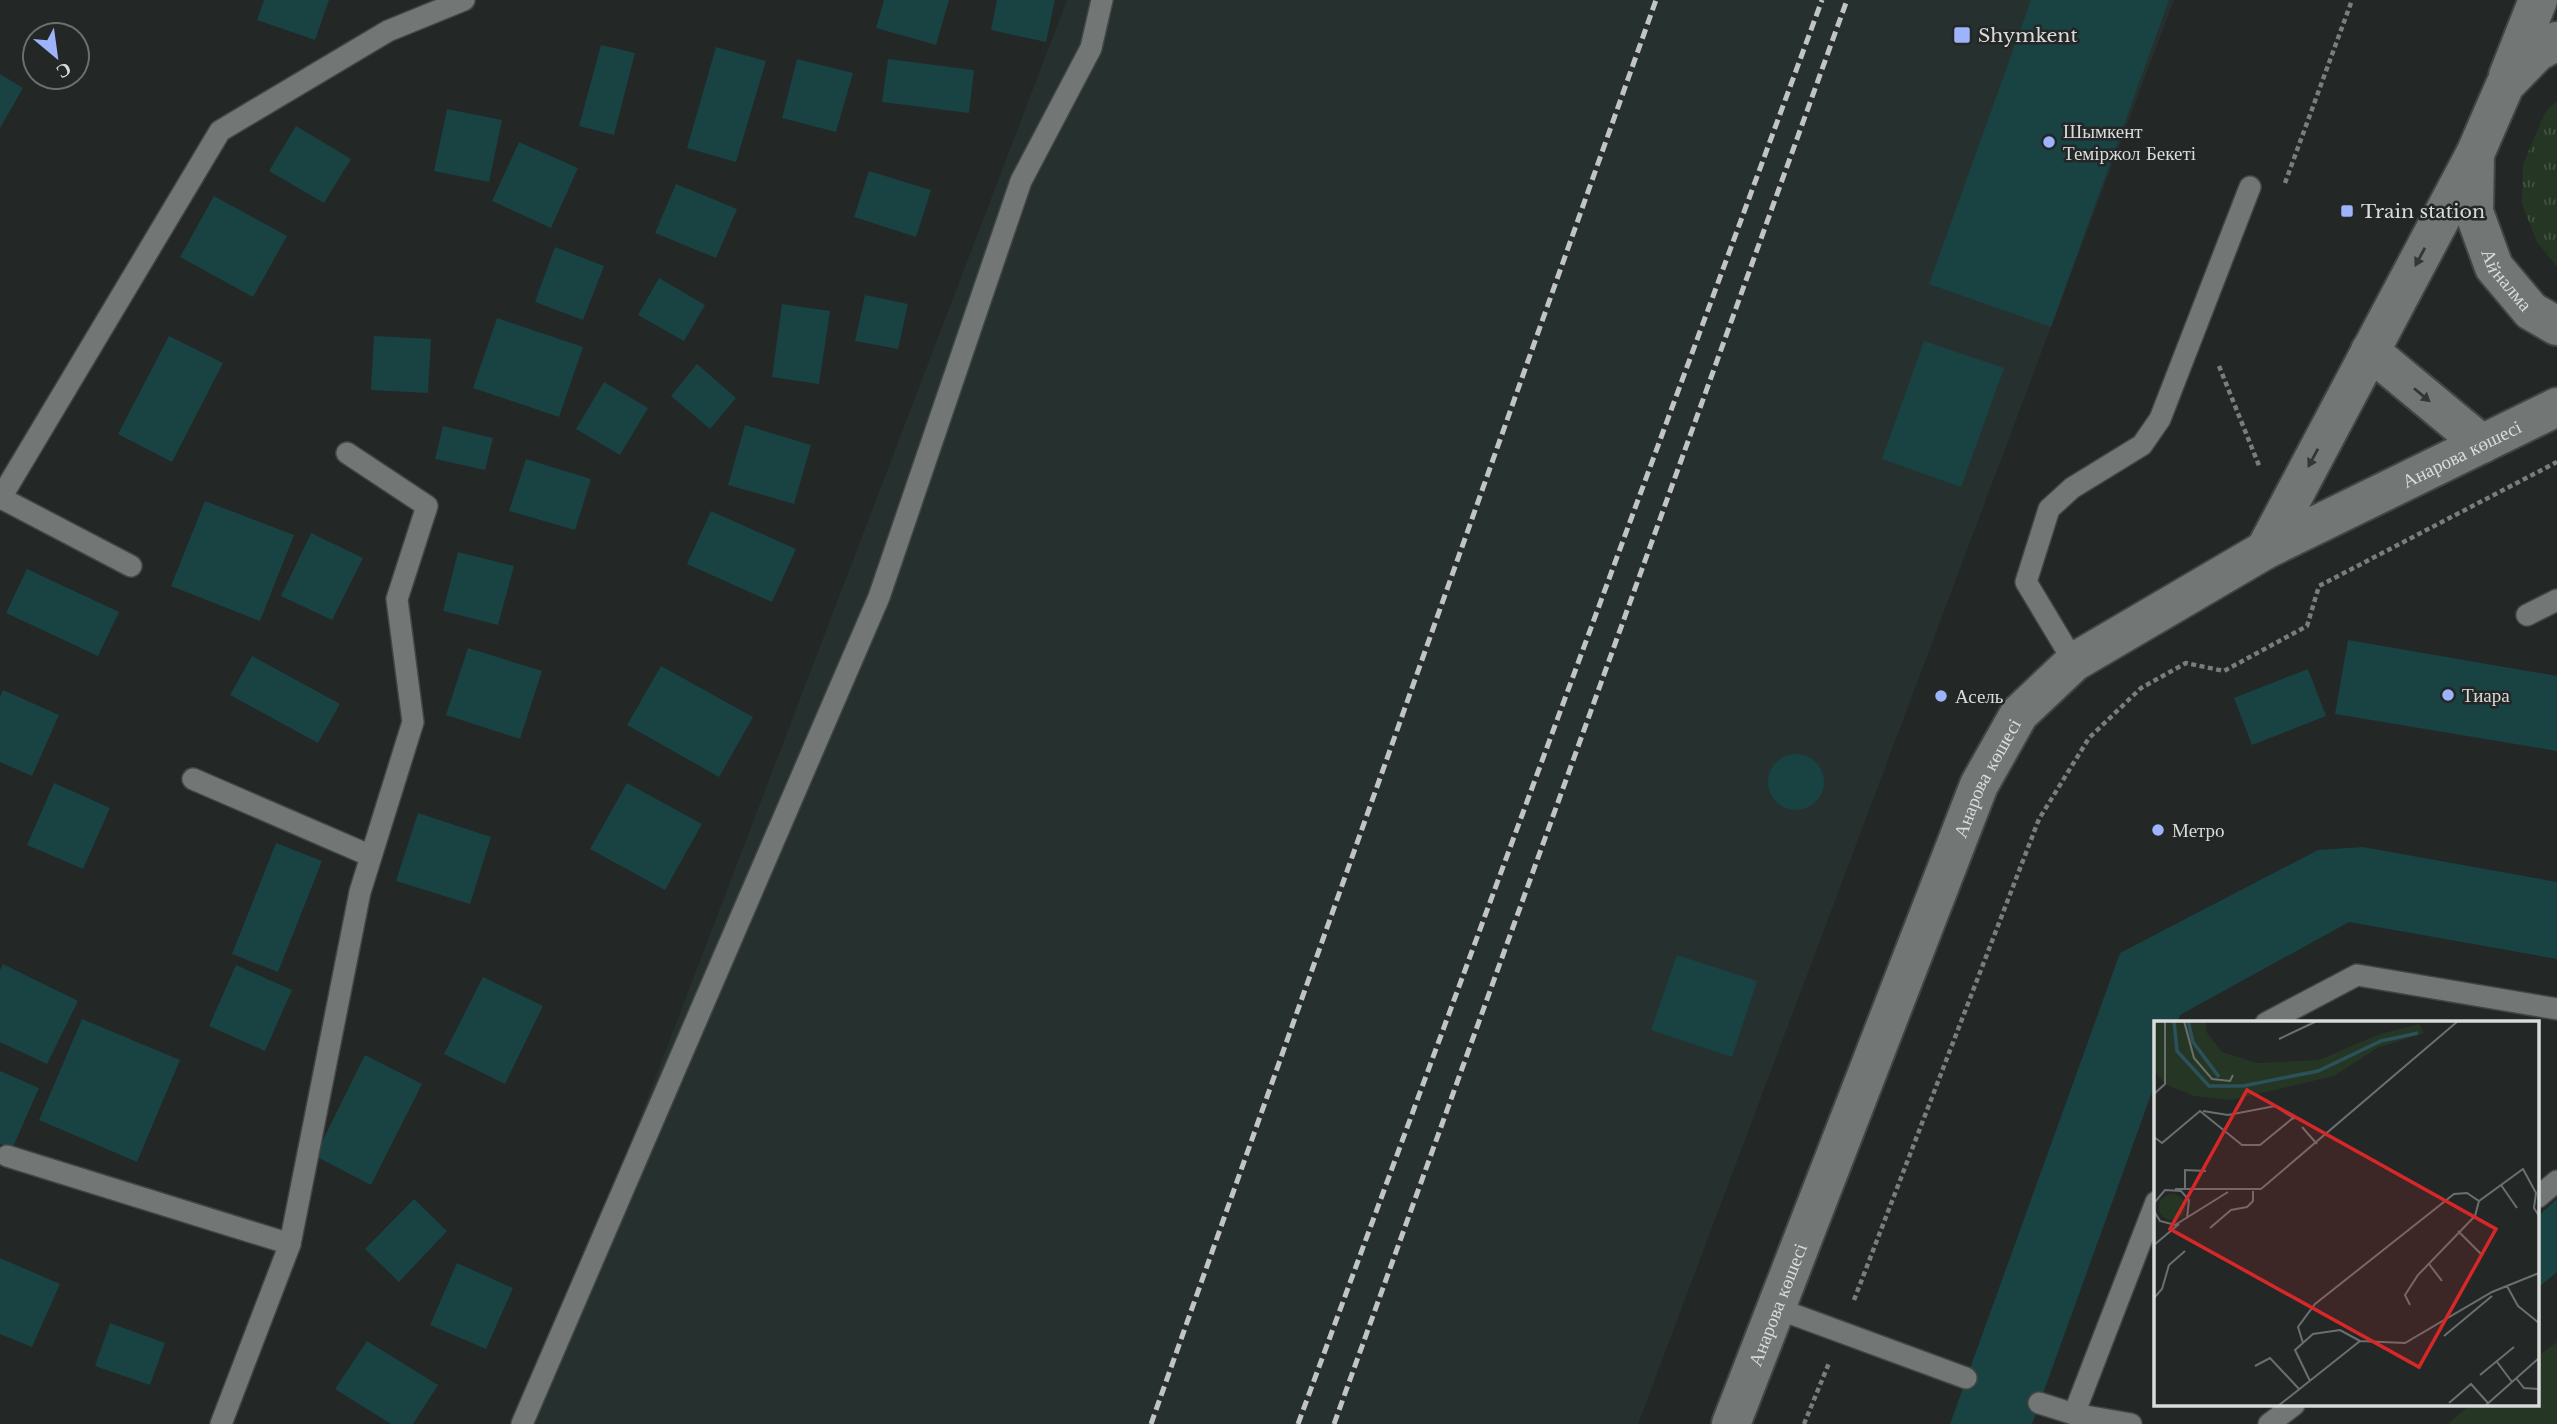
<svg xmlns="http://www.w3.org/2000/svg" width="2557" height="1424" font-family="'Libre Baskerville',serif">
<style>
.built{fill:#26312f}
.grass{fill:url(#grass-tufts)}
.green{fill:#263624}
.building{fill:#194243}
.lines{fill:none;stroke-linecap:round;stroke-linejoin:round}
.lane-casing{stroke:#424544;stroke-width:24}
.secondary-casing{stroke:#424544;stroke-width:42}
.path{stroke:#7a7d7c;stroke-width:4.5;stroke-dasharray:5 3.5;stroke-linecap:butt}
.lane{stroke:#727776;stroke-width:21}
.secondary{stroke:#727776;stroke-width:38}
.rail{stroke:#c2c4c4;stroke-width:5;stroke-dasharray:10 5;stroke-linecap:butt}
.oneway{fill:#333736}
.poi-dot{fill:#9db4fd;stroke:#232726;stroke-width:2.5}
.labels{text-anchor:middle;stroke-width:5;stroke-linejoin:round;paint-order:stroke}
.poi-label{font-size:19px;fill:#dadcdc;stroke:#232726;text-anchor:start}
.street-label{font-size:19px;fill:#dadcdc;stroke:#232726}
.inset-river{fill:none;stroke:#2b515b;stroke-width:3.5}
.inset-road{fill:none;stroke:#6c6f6f;stroke-width:2}
.view{fill:#d62828;fill-opacity:0.15;stroke:#d62828;stroke-width:3.5}
.inset-edge{fill:none;stroke:#dadcdc;stroke-width:3.5}
</style>
<defs>
<pattern id="grass-tufts" width="24" height="20" patternUnits="userSpaceOnUse" patternTransform="scale(1.75)"><rect width="24" height="20" fill="#263624"/><path d="M3 7l-1-3M5 7V3M7 7l1-3M15 17l-1-3M17 17v-4M19 17l1-3" fill="none" stroke="#455243"/></pattern>
</defs>
<rect width="100%" height="100%" fill="#232726"/>
<path class="built" d="M 1067,0 L 2174,0 L 1638,1424 L 523,1424 Z"/>
<path class="grass" d="M 2557,101 L 2557,267 L 2537,242 L 2522,204 L 2523,164 L 2545,113 Z"/>
<path class="green" d="M 2557,1342 L 2557,1424 L 2448,1424 L 2470,1405 L 2538,1405 L 2538,1356 Z"/>
<g class="building">
<path d="M 264,0 L 329,0 L 315,40 L 257,20 Z"/>
<path d="M 884,0 L 949,0 L 936,45 L 876,28 Z"/>
<path d="M 997,0 L 1055,0 L 1046,42 L 991,30 Z"/>
<path d="M 2031,0 L 2169,0 L 2051,327 L 1929,284 Z"/>
<path d="M 601,45 L 635,53 L 614,135 L 579,126 Z"/>
<path d="M 716,47 L 766,61 L 736,162 L 687,148 Z"/>
<path d="M 797,59 L 853,73 L 836,132 L 782,118 Z"/>
<path d="M 888,59 L 974,70 L 969,113 L 882,102 Z"/>
<path d="M 0,74 L 23,88 L 0,128 Z"/>
<path d="M 447,109 L 502,120 L 489,182 L 434,171 Z"/>
<path d="M 296,126 L 351,159 L 324,203 L 269,171 Z"/>
<path d="M 519,142 L 578,168 L 551,228 L 492,201 Z"/>
<path d="M 869,171 L 931,190 L 916,237 L 854,217 Z"/>
<path d="M 676,184 L 737,209 L 716,258 L 655,233 Z"/>
<path d="M 214,196 L 287,236 L 253,297 L 180,257 Z"/>
<path d="M 555,247 L 604,266 L 583,320 L 535,302 Z"/>
<path d="M 659,278 L 705,305 L 684,341 L 638,315 Z"/>
<path d="M 865,295 L 908,304 L 898,349 L 855,341 Z"/>
<path d="M 782,304 L 830,311 L 819,384 L 772,377 Z"/>
<path d="M 497,318 L 583,347 L 559,417 L 473,388 Z"/>
<path d="M 169,336 L 223,363 L 172,462 L 118,434 Z"/>
<path d="M 374,336 L 431,339 L 428,393 L 371,390 Z"/>
<path d="M 1924,341 L 2004,368 L 1961,487 L 1882,459 Z"/>
<path d="M 697,364 L 736,398 L 710,429 L 671,396 Z"/>
<path d="M 604,382 L 648,408 L 620,455 L 576,429 Z"/>
<path d="M 745,425 L 811,445 L 794,504 L 728,485 Z"/>
<path d="M 443,426 L 493,438 L 485,470 L 435,459 Z"/>
<path d="M 526,459 L 591,479 L 575,530 L 509,511 Z"/>
<path d="M 205,501 L 294,535 L 260,621 L 171,586 Z"/>
<path d="M 711,511 L 796,549 L 772,602 L 687,564 Z"/>
<path d="M 311,533 L 363,558 L 332,620 L 281,596 Z"/>
<path d="M 458,552 L 514,566 L 498,625 L 443,611 Z"/>
<path d="M 27,569 L 119,612 L 98,656 L 6,613 Z"/>
<path d="M 2348,640 L 2557,676 L 2557,751 L 2335,714 Z"/>
<path d="M 468,648 L 542,671 L 520,739 L 446,715 Z"/>
<path d="M 252,656 L 340,704 L 318,743 L 230,695 Z"/>
<path d="M 661,666 L 753,717 L 719,777 L 627,725 Z"/>
<path d="M 2308,669 L 2326,716 L 2252,745 L 2234,698 Z"/>
<path d="M 3,690 L 59,715 L 32,776 L 0,762 L 0,697 Z"/>
<circle cx="1796" cy="782" r="28"/>
<path d="M 54,783 L 110,808 L 83,869 L 27,845 Z"/>
<path d="M 627,783 L 702,824 L 665,890 L 590,849 Z"/>
<path d="M 418,813 L 491,837 L 470,904 L 396,881 Z"/>
<path d="M 276,843 L 322,861 L 278,972 L 232,954 Z"/>
<path d="M 2363,847 L 2557,882 L 2557,959 L 2349,922 L 2180,1015 L 2177,1023 L 2156,1023 L 2156,1081 L 2032,1424 L 1950,1424 L 2120,953 L 2318,850 Z"/>
<path d="M 1677,955 L 1757,981 L 1732,1057 L 1651,1030 Z"/>
<path d="M 3,964 L 78,1001 L 47,1064 L 0,1042 L 0,970 Z"/>
<path d="M 236,965 L 292,990 L 265,1051 L 209,1026 Z"/>
<path d="M 483,977 L 543,1006 L 505,1084 L 444,1054 Z"/>
<path d="M 82,1019 L 180,1060 L 137,1162 L 39,1120 Z"/>
<path d="M 365,1055 L 422,1084 L 371,1185 L 315,1156 Z"/>
<path d="M 0,1071 L 39,1088 L 12,1149 L 0,1144 Z"/>
<path d="M 414,1199 L 447,1231 L 399,1282 L 365,1249 Z"/>
<path d="M 2557,1199 L 2557,1272 L 2538,1288 L 2538,1216 Z"/>
<path d="M 0,1258 L 60,1284 L 32,1347 L 0,1334 Z"/>
<path d="M 457,1263 L 513,1288 L 486,1349 L 430,1325 Z"/>
<path d="M 110,1323 L 165,1343 L 150,1385 L 95,1366 Z"/>
<path d="M 367,1341 L 438,1385 L 413,1424 L 391,1424 L 335,1389 Z"/>
</g>
<g class="lines">
<defs>
<g id="lane">
<path d="M 1,498 L 131,566"/>
<path d="M 0,499 L 220,131 L 388,31 L 464,0"/>
<path d="M 2527,615 L 2557,600"/>
<path d="M 2074,662 L 2026,582 L 2049,509 L 2072,488 L 2142,445 L 2160,419 L 2250,187"/>
<path d="M 193,779 L 371,856"/>
<path d="M 2266,1023 L 2357,975 L 2557,1009"/>
<path d="M 7,1156 L 290,1244"/>
<path d="M 2538,1197 L 2557,1181"/>
<path d="M 1776,1308 L 1966,1378"/>
<path d="M 2039,1403 L 2074,1414 L 2131,1424"/>
<path d="M 2074,1414 L 2156,1202"/>
<path d="M 221,1424 L 290,1244 L 360,892 L 413,722 L 397,599 L 427,506 L 347,453"/>
<path d="M 522,1424 L 879,597 L 1021,181 L 1091,48 L 1102,0"/>
<path d="M 2269,1424 L 2294,1405"/>
</g>
<g id="secondary">
<path id="s1" d="M 2557,41 L 2537,52 L 2505,85 L 2475,154 L 2474,212 L 2494,267 L 2531,311 L 2557,326"/>
<path d="M 2508,76 L 2538,0"/>
<path d="M 2370,351 L 2482,444"/>
<path d="M 2265,550 L 2475,154"/>
<path id="s2" d="M 1731,1424 L 1979,785 L 2019,714 L 2074,662 L 2265,550 L 2557,407"/>
</g>
</defs>
<use href="#lane" class="lane-casing"/>
<use href="#secondary" class="secondary-casing"/>
<g class="path">
<path d="M 2285,183 L 2352,0"/>
<path d="M 2219,366 L 2260,468"/>
<path d="M 1854,1300 L 2039,819 L 2089,738 L 2141,688 L 2186,663 L 2224,671 L 2307,626 L 2319,586 L 2557,462"/>
<path d="M 1804,1424 L 1829,1363"/>
</g>
<use href="#lane" class="lane"/>
<use href="#secondary" class="secondary"/>
<g class="rail">
<path d="M 1151,1424 L 1656,0"/>
<path d="M 1298,1424 L 1822,0"/>
<path d="M 1334,1424 L 1847,0"/>
</g>
</g>
<defs><path id="oneway-solid" d="M-6-.8H1V-3.2L6.5 0L1 3.2V.8H-6Z" transform="scale(1.75)"/></defs>
<g class="oneway">
<use href="#oneway-solid" transform="translate(2420 257) rotate(118)"/>
<use href="#oneway-solid" transform="translate(2422 395) rotate(40)"/>
<use href="#oneway-solid" transform="translate(2313 458) rotate(118)"/>
</g>
<g class="poi-dot">
<rect x="1953" y="26" width="18" height="18" rx="3.5"/>
<circle cx="2049" cy="142" r="7"/>
<rect x="2340" y="204" width="14" height="14" rx="3.5"/>
<circle cx="2448" cy="695" r="7"/>
<circle cx="1941" cy="696" r="7"/>
<circle cx="2158" cy="830" r="7"/>
</g>
<g class="labels">
<g class="poi-label">
<text x="1978" y="42">Shymkent</text>
<text x="2063" y="138">Шымкент<tspan x="2063" dy="22">Теміржол Бекеті</tspan></text>
<text x="2361" y="218">Train station</text>
<text x="2462" y="702">Тиара</text>
<text x="1955" y="703">Асель</text>
<text x="2172" y="837">Метро</text>
</g>
<g class="street-label">
<text dy="7" stroke="none"><textPath href="#s1" startOffset="278">Айналма</textPath></text>
<text dy="7" stroke="none"><textPath href="#s2" startOffset="1283">Анарова көшесі</textPath></text>
<text dy="7" stroke="none"><textPath href="#s2" startOffset="695">Анарова көшесі</textPath></text>
<text dy="7" stroke="none"><textPath href="#s2" startOffset="128">Анарова көшесі</textPath></text>
</g>
</g>
<g transform="translate(2154 1021)">
<rect width="385" height="385" fill="#232726"/>
<path d="M5 186a13 13 0 1 1 26 0a13 13 0 1 1-26 0Z" fill="#263624"/>
<path d="M 0,0 L 52,0 L 53,12 L 68,31 L 103,42 L 165,39 L 226,13 L 265,3 L 270,12 L 223,27 L 180,55 L 77,79 L 40,75 L 11,63 L 0,49 Z" fill="#263624"/>
<path class="inset-river" d="M 20,0 L 23,30 L 55,65 L 89,65 L 164,50 L 227,20 L 264,12M 34,0 L 39,21 L 65,56"/>
<path class="inset-road" d="M 30,0 L 40,37 L 58,58 L 76,60 L 79,54M 125,18 L 163,0M 0,73 L 11,63 L 11,0M 49,90 L 74,94 L 121,85 L 141,98M 148,106 L 163,123M 0,116 L 8,122 L 46,90 L 88,124 L 106,124 L 139,97M 347,164 L 363,187M 21,168 L 107,168 L 304,0M 31,168 L 31,149 L 52,150M 0,182 L 11,169 L 27,170 L 35,179 L 33,197M 0,190 L 6,200 L 21,204 L 74,171M 56,207 L 77,189 L 93,186 L 99,180 L 99,170M 304,210 L 327,233M 0,224 L 25,203M 275,243 L 288,260M 353,265 L 364,285 L 385,302M 0,277 L 8,268 L 15,244 L 31,230M 256,284 L 251,274 L 264,254 L 321,195 L 325,180M 290,315 L 338,275M 149,322 L 144,306 L 161,283 L 300,173 L 313,172 L 325,180 L 369,148 L 382,172 L 380,187 L 385,195M 343,341 L 358,361M 101,345 L 116,337 L 146,369M 326,354 L 360,326M 362,357 L 370,367 L 385,368M 156,360 L 141,329 L 159,313 L 186,309 L 206,320M 295,382 L 317,363 L 334,382M 124,385 L 206,320 L 251,322 L 338,271 L 385,252M 331,385 L 385,337"/>
<path class="view" d="M 93,69 L 342,208 L 265,346 L 16,208 Z"/>
<rect width="385" height="385" class="inset-edge"/>
</g>
<g transform="translate(56 56) rotate(151)"><circle r="33" fill="#232726" stroke="#6c6f6f" stroke-width="2"/>
<path d="M0-5L12 26L0 18L-12 26Z" fill="#9db4fd"/>
<text y="-10" font-size="19" font-weight="bold" text-anchor="middle" fill="#dadcdc">С</text>
</g>
</svg>
